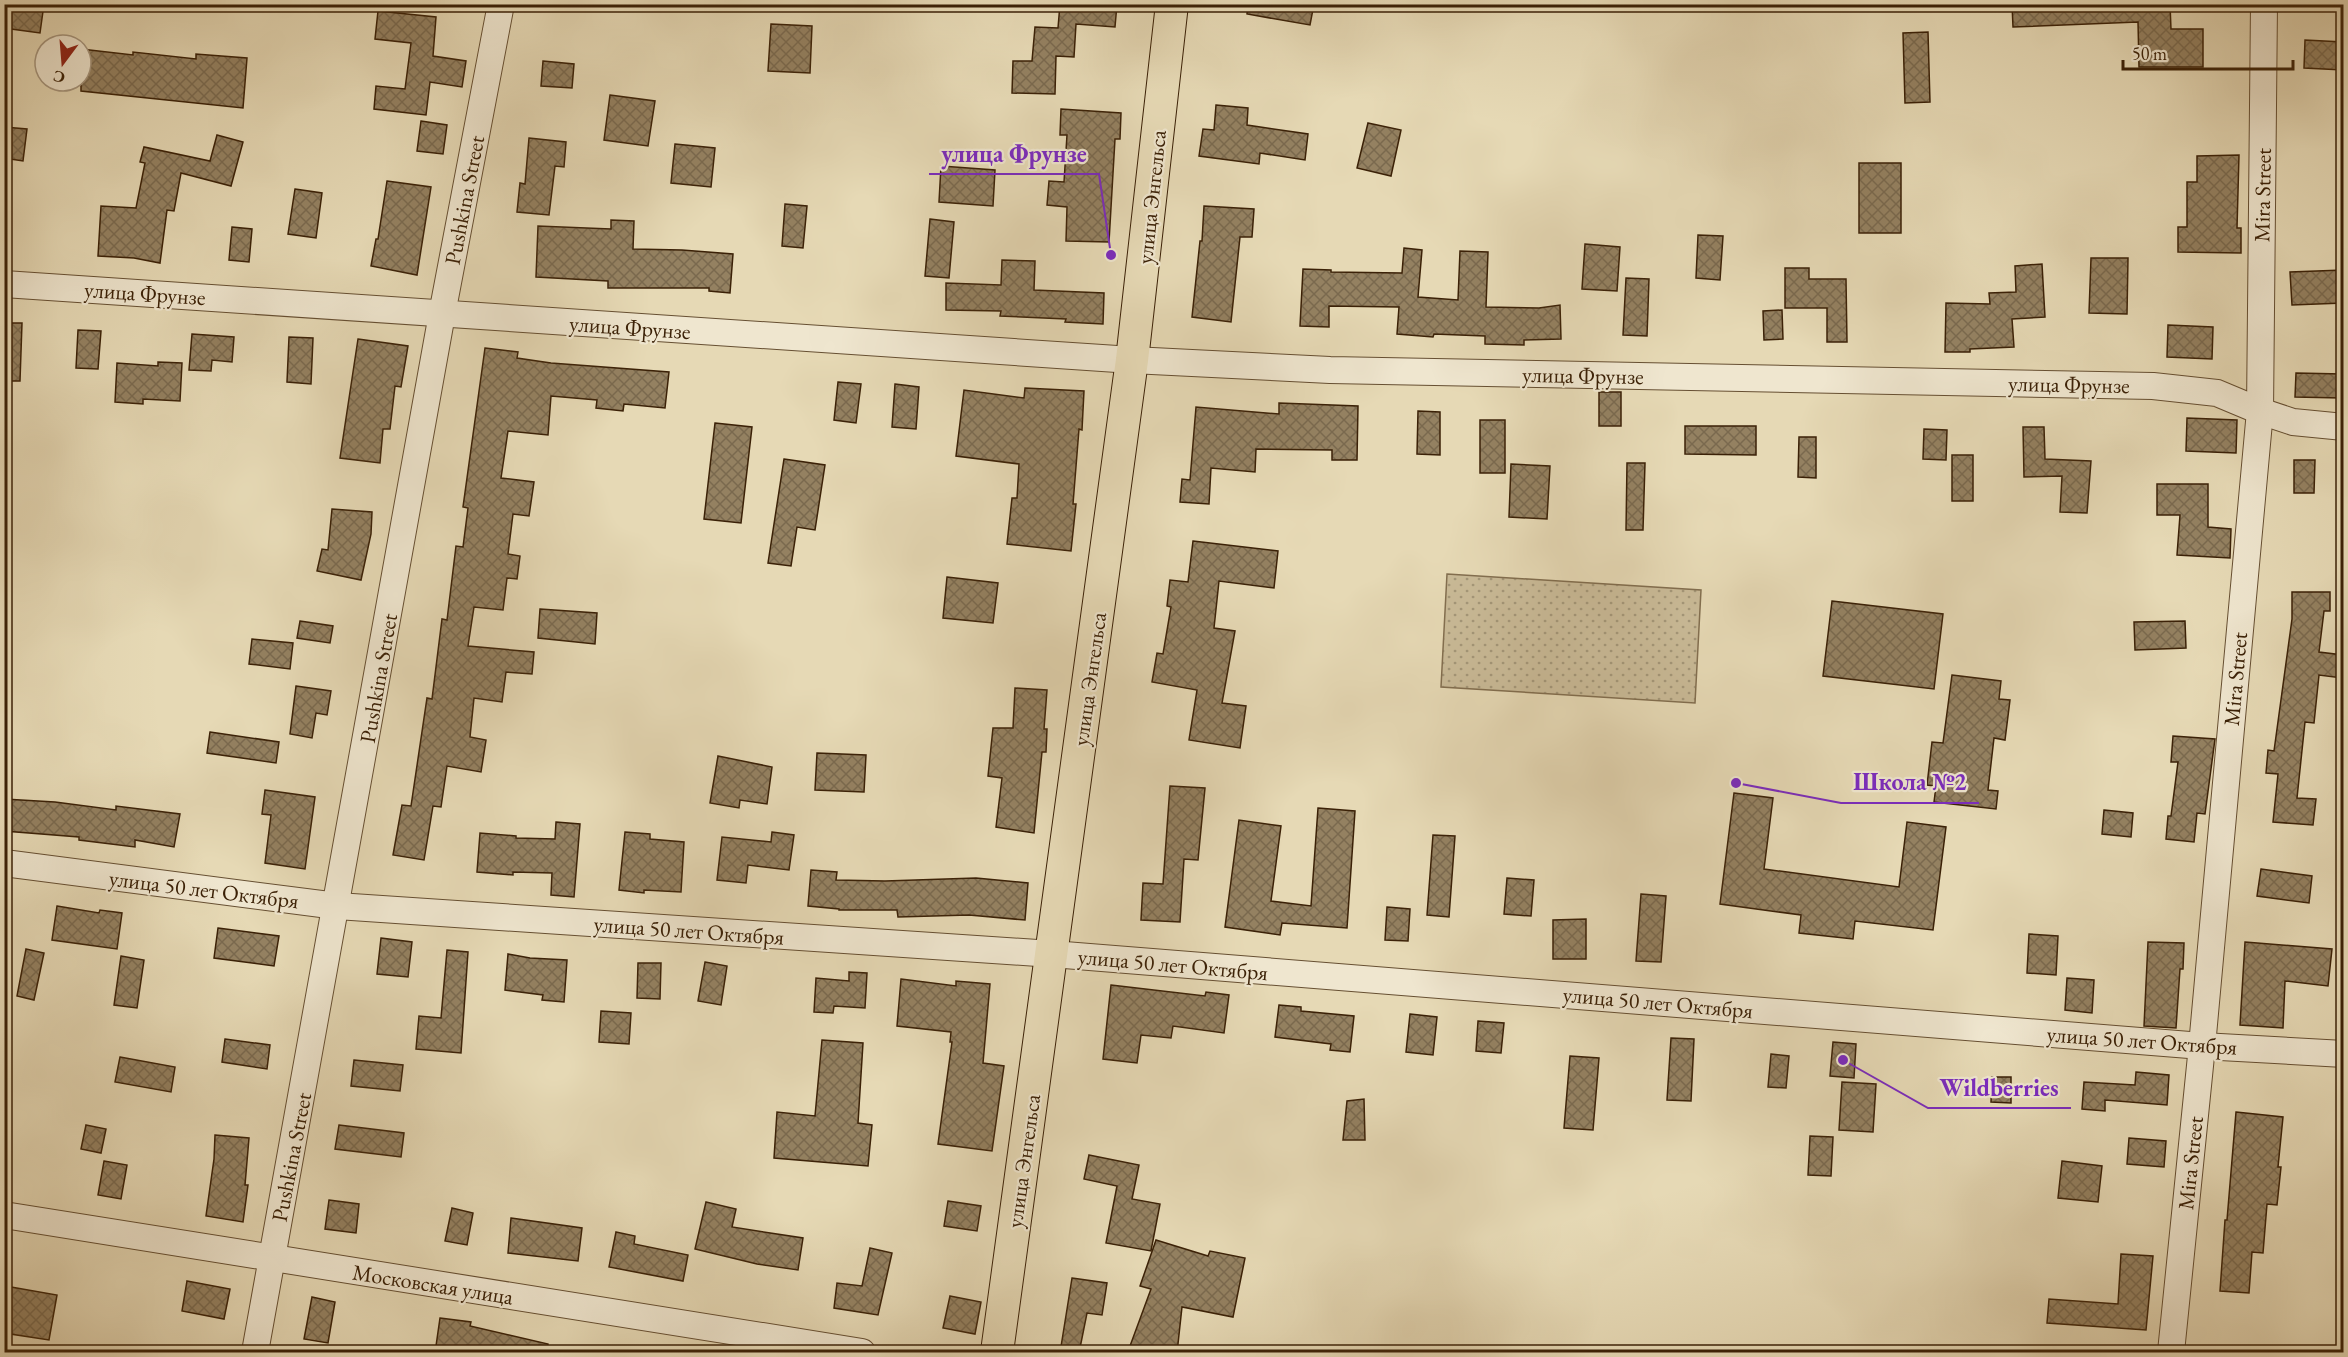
<svg xmlns="http://www.w3.org/2000/svg" width="2348" height="1357" font-family="'EB Garamond',serif">
<style>
.grass{fill:url(#grass-dots);stroke:#826e4f;stroke-width:1.5}
.building{fill:url(#building-cross-hatch);stroke:#3b2107;stroke-width:1.5}
.lines{fill:none;stroke-linecap:round;stroke-linejoin:round}
.minor-casing{stroke:#664f32;stroke-width:28}
.major-casing{stroke:#3b2107;stroke-width:34}
.minor{stroke:#efe6cf;stroke-width:26}
.major{stroke:#e6d9b5;stroke-width:32}
.labels{text-anchor:middle;stroke-width:4.5;stroke-linejoin:round;paint-order:stroke}
.street-label{font-size:22px;fill:#3b2107;stroke:#efe6cf}
.leader{fill:none;stroke:#7b2cbf;stroke-width:2}
.callout-dot{fill:#7b2cbf;stroke:#efe6cf;stroke-width:2}
.callout-label{font-size:24px;text-anchor:middle;font-weight:bold;fill:#7b2cbf;stroke:#efe6cf;stroke-width:4.5;stroke-linejoin:round;paint-order:stroke}
</style>
<defs>
<pattern id="grass-dots" width="8" height="8" patternUnits="userSpaceOnUse" patternTransform="scale(1.5)"><rect width="8" height="8" fill="#c9ba97"/><path d="M2 2h.1M6 6h.1" fill="none" stroke="#a49779" stroke-width="1.8" stroke-linecap="round"/></pattern>
<pattern id="building-cross-hatch" width="8" height="8" patternUnits="userSpaceOnUse" patternTransform="scale(1.5)"><rect width="8" height="8" fill="#948161"/><path d="M0 0l8 8M0 8l8-8" fill="none" stroke="#7a694e"/></pattern>
</defs>
<rect width="100%" height="100%" fill="#e6d9b5"/>
<filter id="stains"><feTurbulence type="fractalNoise" baseFrequency=".00333" numOctaves="4"/><feColorMatrix values="0 0 0 0 .2 0 0 0 0 .09 0 0 0 0 .02 0 0 0 .5 -.17"/></filter>
<radialGradient id="worn" r=".72"><stop offset=".6" stop-color="#630" stop-opacity="0"/><stop offset="1" stop-color="#630" stop-opacity=".3"/></radialGradient>
<path class="grass" d="M 1447,574 L 1701,590 L 1695,703 L 1441,687 Z"/>
<g class="building">
<path d="M 4,4 L 44,4 L 40,33 L 4,28 Z"/>
<path d="M 1060,4 L 1117,4 L 1115,27 L 1076,24 L 1074,57 L 1056,56 L 1055,94 L 1012,93 L 1013,61 L 1032,61 L 1035,27 L 1058,28 Z"/>
<path d="M 1248,4 L 1314,4 L 1310,25 L 1247,14 Z"/>
<path d="M 2012,4 L 2170,4 L 2171,29 L 2203,29 L 2203,67 L 2139,67 L 2138,22 L 2013,27 Z"/>
<path d="M 378,11 L 436,17 L 433,56 L 466,61 L 462,87 L 430,82 L 426,115 L 374,109 L 376,86 L 405,89 L 411,43 L 375,39 Z"/>
<path d="M 771,24 L 812,26 L 810,73 L 768,71 Z"/>
<path d="M 1928,32 L 1930,102 L 1905,103 L 1903,33 Z"/>
<path d="M 2305,40 L 2343,42 L 2343,70 L 2304,68 Z"/>
<path d="M 81,49 L 133,55 L 133,52 L 196,59 L 196,54 L 247,58 L 243,108 L 81,91 Z"/>
<path d="M 543,61 L 574,64 L 572,88 L 541,86 Z"/>
<path d="M 610,95 L 655,101 L 648,146 L 604,140 Z"/>
<path d="M 1216,105 L 1248,108 L 1247,125 L 1308,134 L 1305,160 L 1260,153 L 1259,164 L 1199,156 L 1203,129 L 1214,130 Z"/>
<path d="M 1061,109 L 1121,113 L 1120,139 L 1115,139 L 1109,242 L 1066,241 L 1067,207 L 1047,205 L 1049,181 L 1064,182 L 1067,135 L 1060,135 Z"/>
<path d="M 421,121 L 447,125 L 443,154 L 417,151 Z"/>
<path d="M 1368,123 L 1401,130 L 1391,176 L 1357,168 Z"/>
<path d="M 4,127 L 27,129 L 23,161 L 4,158 Z"/>
<path d="M 217,135 L 243,142 L 231,186 L 181,173 L 174,211 L 167,210 L 160,263 L 134,258 L 98,256 L 101,206 L 136,208 L 145,163 L 140,162 L 144,147 L 210,161 Z"/>
<path d="M 529,138 L 566,142 L 564,167 L 555,166 L 549,215 L 517,212 L 520,183 L 525,184 Z"/>
<path d="M 675,144 L 715,148 L 711,187 L 671,183 Z"/>
<path d="M 2239,155 L 2237,228 L 2241,228 L 2241,253 L 2178,252 L 2178,227 L 2187,227 L 2187,182 L 2197,182 L 2197,156 Z"/>
<rect x="1859" y="163" width="42" height="70"/>
<path d="M 941,166 L 995,170 L 993,206 L 939,202 Z"/>
<path d="M 387,181 L 431,187 L 417,275 L 371,266 L 376,239 L 378,239 Z"/>
<path d="M 295,189 L 322,193 L 316,238 L 288,234 Z"/>
<path d="M 785,204 L 807,206 L 803,248 L 782,246 Z"/>
<path d="M 1204,206 L 1254,209 L 1252,237 L 1240,237 L 1231,322 L 1192,317 L 1200,241 L 1202,241 Z"/>
<path d="M 930,219 L 954,222 L 949,278 L 925,276 Z"/>
<path d="M 611,220 L 634,221 L 633,249 L 682,250 L 733,254 L 730,293 L 709,291 L 709,288 L 608,288 L 608,281 L 536,277 L 538,226 L 611,229 Z"/>
<path d="M 232,227 L 252,229 L 249,262 L 229,260 Z"/>
<path d="M 1698,235 L 1723,236 L 1720,280 L 1696,278 Z"/>
<path d="M 1585,244 L 1620,247 L 1617,291 L 1582,289 Z"/>
<path d="M 1404,248 L 1422,250 L 1418,297 L 1458,300 L 1460,251 L 1488,252 L 1486,307 L 1539,308 L 1560,305 L 1561,339 L 1524,340 L 1524,345 L 1485,344 L 1485,336 L 1434,334 L 1433,337 L 1397,334 L 1399,307 L 1329,306 L 1329,327 L 1300,326 L 1303,269 L 1331,270 L 1331,272 L 1402,273 Z"/>
<path d="M 2091,258 L 2128,258 L 2127,314 L 2089,313 Z"/>
<path d="M 1002,260 L 1035,261 L 1034,290 L 1104,293 L 1103,324 L 1065,322 L 1066,319 L 1000,316 L 1001,311 L 946,310 L 946,283 L 1001,285 Z"/>
<path d="M 2042,264 L 2045,317 L 2012,319 L 2014,347 L 1970,349 L 1970,352 L 1945,352 L 1946,303 L 1990,304 L 1989,293 L 2016,292 L 2015,266 Z"/>
<path d="M 1785,268 L 1809,268 L 1809,279 L 1846,279 L 1847,342 L 1827,342 L 1827,308 L 1785,308 Z"/>
<path d="M 2343,270 L 2343,303 L 2292,305 L 2290,272 Z"/>
<path d="M 1626,278 L 1649,279 L 1647,336 L 1623,335 Z"/>
<path d="M 1782,310 L 1783,339 L 1764,340 L 1763,311 Z"/>
<path d="M 4,323 L 22,323 L 20,381 L 4,381 Z"/>
<path d="M 2168,325 L 2213,327 L 2212,359 L 2167,357 Z"/>
<path d="M 78,330 L 101,331 L 98,369 L 76,368 Z"/>
<path d="M 192,334 L 234,337 L 232,362 L 212,360 L 211,371 L 189,370 Z"/>
<path d="M 289,337 L 313,338 L 311,384 L 287,382 Z"/>
<path d="M 358,339 L 408,346 L 401,387 L 395,386 L 390,429 L 383,429 L 380,463 L 340,458 Z"/>
<path d="M 485,348 L 518,352 L 517,358 L 551,363 L 669,372 L 665,408 L 624,404 L 623,411 L 596,408 L 597,400 L 551,396 L 548,435 L 508,431 L 501,478 L 534,482 L 529,516 L 513,514 L 508,554 L 520,556 L 517,579 L 507,578 L 503,610 L 474,607 L 468,646 L 534,652 L 532,674 L 506,672 L 502,702 L 474,698 L 470,737 L 486,740 L 481,772 L 447,766 L 441,807 L 433,806 L 424,860 L 393,855 L 402,805 L 411,806 L 427,698 L 432,699 L 442,619 L 447,620 L 456,546 L 463,547 L 468,508 L 463,507 Z"/>
<path d="M 158,362 L 182,363 L 180,401 L 143,399 L 143,404 L 115,402 L 117,363 L 158,366 Z"/>
<path d="M 2296,373 L 2342,374 L 2341,398 L 2295,397 Z"/>
<path d="M 838,382 L 861,384 L 856,423 L 834,420 Z"/>
<path d="M 895,384 L 919,387 L 916,429 L 892,427 Z"/>
<path d="M 1025,388 L 1084,391 L 1082,430 L 1079,429 L 1073,504 L 1076,504 L 1071,551 L 1007,544 L 1012,498 L 1017,498 L 1019,464 L 956,456 L 964,390 L 1024,398 Z"/>
<rect x="1599" y="392" width="22" height="34"/>
<path d="M 1279,403 L 1358,406 L 1357,460 L 1332,460 L 1332,450 L 1256,449 L 1255,472 L 1211,468 L 1209,504 L 1180,502 L 1182,479 L 1190,480 L 1196,407 L 1279,414 Z"/>
<path d="M 1418,411 L 1440,412 L 1440,455 L 1417,454 Z"/>
<path d="M 2187,418 L 2237,420 L 2236,453 L 2186,451 Z"/>
<rect x="1480" y="420" width="25" height="53"/>
<path d="M 715,423 L 752,427 L 741,523 L 704,519 Z"/>
<path d="M 1685,426 L 1756,426 L 1756,455 L 1685,454 Z"/>
<path d="M 2023,427 L 2044,427 L 2045,459 L 2091,461 L 2087,513 L 2060,512 L 2062,476 L 2024,477 Z"/>
<path d="M 1924,429 L 1947,430 L 1946,460 L 1923,459 Z"/>
<path d="M 1799,437 L 1816,437 L 1816,478 L 1798,477 Z"/>
<rect x="1952" y="455" width="21" height="46"/>
<path d="M 784,459 L 825,465 L 815,530 L 797,527 L 791,566 L 768,563 Z"/>
<path d="M 2294,460 L 2315,460 L 2314,493 L 2294,493 Z"/>
<path d="M 1627,463 L 1645,463 L 1643,530 L 1626,530 Z"/>
<path d="M 1511,464 L 1550,466 L 1547,519 L 1509,517 Z"/>
<path d="M 2157,484 L 2208,484 L 2208,527 L 2231,529 L 2230,558 L 2177,555 L 2180,515 L 2157,515 Z"/>
<path d="M 332,509 L 372,512 L 371,534 L 361,580 L 317,571 L 322,549 L 328,550 Z"/>
<path d="M 1193,541 L 1278,551 L 1274,588 L 1219,581 L 1214,628 L 1235,631 L 1222,703 L 1246,706 L 1240,748 L 1189,740 L 1197,690 L 1152,682 L 1157,653 L 1163,654 L 1171,607 L 1167,606 L 1170,580 L 1188,582 Z"/>
<path d="M 947,577 L 998,583 L 993,623 L 943,618 Z"/>
<path d="M 2292,592 L 2330,592 L 2330,611 L 2324,611 L 2319,652 L 2343,655 L 2342,678 L 2319,675 L 2314,723 L 2305,722 L 2297,798 L 2316,799 L 2313,825 L 2273,822 L 2278,774 L 2266,773 L 2268,750 L 2274,751 L 2292,619 Z"/>
<path d="M 1832,601 L 1943,614 L 1934,689 L 1823,676 Z"/>
<path d="M 540,609 L 597,613 L 595,644 L 538,638 Z"/>
<path d="M 300,621 L 333,626 L 330,643 L 297,638 Z"/>
<path d="M 2185,621 L 2186,648 L 2135,650 L 2134,622 Z"/>
<path d="M 252,639 L 293,643 L 290,669 L 249,664 Z"/>
<path d="M 1952,675 L 2001,681 L 1999,699 L 2010,700 L 2005,740 L 1994,738 L 1988,790 L 1998,791 L 1996,809 L 1934,802 L 1936,786 L 1927,785 L 1932,742 L 1943,743 Z"/>
<path d="M 296,686 L 331,691 L 327,715 L 316,713 L 312,738 L 290,734 Z"/>
<path d="M 1015,688 L 1047,690 L 1044,729 L 1047,729 L 1046,752 L 1042,752 L 1034,833 L 996,827 L 1002,778 L 988,776 L 993,728 L 1013,728 Z"/>
<path d="M 210,732 L 279,742 L 276,763 L 207,753 Z"/>
<path d="M 2173,736 L 2215,739 L 2205,814 L 2197,813 L 2194,842 L 2166,839 L 2168,816 L 2171,816 L 2178,762 L 2171,762 Z"/>
<path d="M 817,753 L 866,755 L 864,792 L 815,790 Z"/>
<path d="M 718,756 L 772,767 L 767,804 L 740,800 L 739,808 L 710,803 Z"/>
<path d="M 1170,786 L 1205,788 L 1198,860 L 1184,859 L 1180,922 L 1141,920 L 1143,883 L 1163,884 Z"/>
<path d="M 265,790 L 315,797 L 305,869 L 265,863 L 271,815 L 262,814 Z"/>
<path d="M 1734,793 L 1773,798 L 1764,869 L 1899,887 L 1907,822 L 1946,827 L 1933,930 L 1855,921 L 1853,939 L 1799,933 L 1801,915 L 1720,904 Z"/>
<path d="M 4,799 L 55,802 L 116,810 L 116,806 L 180,814 L 174,847 L 135,840 L 135,847 L 79,840 L 79,837 L 4,831 Z"/>
<path d="M 1318,808 L 1355,811 L 1347,928 L 1282,923 L 1280,935 L 1225,927 L 1239,820 L 1281,826 L 1271,901 L 1311,906 Z"/>
<path d="M 2104,810 L 2133,813 L 2131,837 L 2102,834 Z"/>
<path d="M 556,822 L 580,824 L 574,897 L 551,895 L 552,873 L 513,872 L 513,875 L 477,872 L 480,833 L 516,836 L 516,838 L 555,839 Z"/>
<path d="M 625,832 L 650,834 L 650,839 L 684,842 L 681,892 L 644,890 L 644,893 L 619,890 Z"/>
<path d="M 772,832 L 794,835 L 789,870 L 748,865 L 746,883 L 717,880 L 722,837 L 771,842 Z"/>
<path d="M 1433,835 L 1455,836 L 1449,917 L 1427,915 Z"/>
<path d="M 2261,869 L 2312,876 L 2309,903 L 2257,896 Z"/>
<path d="M 811,870 L 837,872 L 836,880 L 885,881 L 976,878 L 1028,883 L 1025,920 L 969,915 L 898,917 L 897,910 L 839,910 L 839,909 L 808,906 Z"/>
<path d="M 1507,878 L 1534,880 L 1531,916 L 1504,914 Z"/>
<path d="M 1641,894 L 1666,896 L 1661,962 L 1636,961 Z"/>
<path d="M 57,906 L 99,913 L 100,910 L 122,913 L 117,949 L 52,940 Z"/>
<path d="M 1387,907 L 1410,909 L 1408,941 L 1385,940 Z"/>
<path d="M 1586,919 L 1586,959 L 1553,959 L 1553,920 Z"/>
<path d="M 218,928 L 279,936 L 274,966 L 214,958 Z"/>
<path d="M 2029,934 L 2058,936 L 2056,975 L 2027,973 Z"/>
<path d="M 381,938 L 412,942 L 408,977 L 377,974 Z"/>
<path d="M 2148,942 L 2184,943 L 2183,969 L 2180,969 L 2176,1028 L 2144,1026 Z"/>
<path d="M 2245,942 L 2332,949 L 2328,986 L 2285,981 L 2283,1028 L 2240,1025 Z"/>
<path d="M 26,949 L 44,953 L 34,1000 L 17,996 Z"/>
<path d="M 447,950 L 468,952 L 461,1053 L 416,1049 L 419,1016 L 441,1018 Z"/>
<path d="M 508,954 L 530,958 L 567,960 L 564,1002 L 542,1000 L 543,995 L 505,990 Z"/>
<path d="M 121,956 L 144,960 L 137,1008 L 114,1005 Z"/>
<path d="M 705,962 L 727,966 L 721,1005 L 698,1001 Z"/>
<path d="M 638,963 L 661,963 L 660,999 L 637,998 Z"/>
<path d="M 849,972 L 867,973 L 865,1008 L 834,1006 L 833,1013 L 814,1012 L 816,978 L 849,981 Z"/>
<path d="M 2067,978 L 2094,980 L 2092,1013 L 2065,1010 Z"/>
<path d="M 901,979 L 956,986 L 956,981 L 990,984 L 983,1063 L 1004,1066 L 992,1151 L 938,1144 L 952,1042 L 950,1042 L 951,1032 L 897,1026 Z"/>
<path d="M 1111,985 L 1205,996 L 1206,992 L 1229,995 L 1224,1033 L 1173,1026 L 1171,1038 L 1141,1035 L 1137,1063 L 1103,1059 Z"/>
<path d="M 1279,1005 L 1301,1007 L 1301,1011 L 1354,1016 L 1350,1052 L 1330,1050 L 1331,1044 L 1275,1037 Z"/>
<path d="M 601,1011 L 631,1013 L 629,1044 L 599,1042 Z"/>
<path d="M 1410,1014 L 1437,1017 L 1433,1055 L 1406,1052 Z"/>
<path d="M 1478,1021 L 1504,1023 L 1501,1053 L 1476,1051 Z"/>
<path d="M 1671,1038 L 1694,1039 L 1691,1101 L 1667,1100 Z"/>
<path d="M 225,1039 L 270,1045 L 267,1069 L 222,1062 Z"/>
<path d="M 822,1040 L 863,1043 L 858,1123 L 872,1125 L 868,1166 L 774,1158 L 777,1112 L 815,1116 Z"/>
<path d="M 1833,1042 L 1856,1044 L 1854,1078 L 1830,1076 Z"/>
<path d="M 1771,1054 L 1789,1056 L 1786,1088 L 1768,1087 Z"/>
<path d="M 1570,1056 L 1599,1058 L 1593,1130 L 1564,1128 Z"/>
<path d="M 120,1057 L 175,1067 L 171,1092 L 115,1082 Z"/>
<path d="M 354,1060 L 403,1065 L 400,1091 L 351,1086 Z"/>
<path d="M 2136,1072 L 2169,1075 L 2167,1105 L 2105,1100 L 2105,1111 L 2082,1109 L 2084,1082 L 2135,1085 Z"/>
<path d="M 1992,1077 L 2011,1077 L 2011,1103 L 1991,1102 Z"/>
<path d="M 1842,1082 L 1876,1084 L 1873,1132 L 1839,1130 Z"/>
<path d="M 1364,1099 L 1365,1140 L 1343,1140 L 1347,1101 Z"/>
<path d="M 2236,1112 L 2283,1117 L 2278,1167 L 2281,1167 L 2277,1205 L 2267,1204 L 2263,1253 L 2252,1252 L 2249,1293 L 2220,1291 L 2225,1220 L 2227,1220 Z"/>
<path d="M 86,1125 L 106,1129 L 101,1153 L 81,1149 Z"/>
<path d="M 339,1125 L 404,1133 L 401,1157 L 335,1149 Z"/>
<path d="M 215,1135 L 249,1138 L 245,1185 L 248,1185 L 243,1222 L 206,1216 L 214,1159 Z"/>
<path d="M 1810,1136 L 1833,1137 L 1831,1176 L 1808,1175 Z"/>
<path d="M 2129,1138 L 2166,1141 L 2164,1167 L 2127,1164 Z"/>
<path d="M 1089,1155 L 1139,1165 L 1132,1199 L 1160,1204 L 1151,1251 L 1106,1243 L 1117,1186 L 1084,1179 Z"/>
<path d="M 104,1161 L 127,1165 L 121,1199 L 98,1195 Z"/>
<path d="M 2062,1161 L 2102,1166 L 2098,1202 L 2058,1198 Z"/>
<path d="M 329,1200 L 359,1204 L 356,1233 L 325,1229 Z"/>
<path d="M 948,1201 L 981,1206 L 977,1231 L 944,1226 Z"/>
<path d="M 706,1202 L 736,1209 L 732,1227 L 803,1238 L 798,1270 L 757,1264 L 695,1249 Z"/>
<path d="M 452,1208 L 473,1213 L 467,1245 L 445,1241 Z"/>
<path d="M 511,1218 L 582,1228 L 578,1261 L 508,1253 Z"/>
<path d="M 616,1232 L 635,1236 L 634,1244 L 688,1255 L 683,1281 L 609,1267 Z"/>
<path d="M 1156,1240 L 1208,1256 L 1210,1251 L 1245,1258 L 1233,1317 L 1182,1307 L 1177,1353 L 1137,1353 L 1130,1346 L 1151,1289 L 1140,1286 Z"/>
<path d="M 870,1248 L 892,1253 L 878,1315 L 834,1308 L 837,1283 L 862,1286 Z"/>
<path d="M 2121,1254 L 2153,1256 L 2146,1330 L 2047,1323 L 2049,1299 L 2118,1304 Z"/>
<path d="M 1072,1278 L 1107,1283 L 1102,1315 L 1087,1313 L 1079,1353 L 1060,1353 Z"/>
<path d="M 187,1281 L 230,1289 L 224,1319 L 182,1311 Z"/>
<path d="M 11,1287 L 57,1295 L 49,1340 L 4,1333 Z"/>
<path d="M 950,1296 L 981,1302 L 975,1334 L 943,1328 Z"/>
<path d="M 312,1297 L 335,1302 L 328,1343 L 304,1339 Z"/>
<path d="M 440,1318 L 471,1322 L 470,1326 L 548,1344 L 547,1353 L 435,1353 Z"/>
</g>
<g class="lines">
<defs>
<g id="minor">
<path d="M 4,284 L 1132,360 L 1330,370 L 2153,386 L 2217,393 L 2260,411 L 2293,422 L 2344,427"/>
<path d="M 4,863 L 337,906 L 1052,954 L 2202,1046 L 2344,1054"/>
<path d="M 4,1215 L 862,1352"/>
<path d="M 255,1352 L 442,314 L 501,4"/>
<path d="M 2171,1352 L 2202,1046 L 2260,411 L 2264,4"/>
</g>
<path id="major" d="M 997,1352 L 1132,360 L 1172,4"/>
</defs>
<use href="#minor" class="minor-casing"/>
<use href="#major" class="major-casing"/>
<use href="#minor" class="minor"/>
<use href="#major" class="major"/>
</g>
<g class="labels">
<g class="street-label">
<text transform="translate(2262 195) rotate(-89)" y="8">Mira Street</text>
<text transform="translate(1151 197) rotate(-84)" y="8">улица Энгельса</text>
<text transform="translate(464 200) rotate(-79)" y="8">Pushkina Street</text>
<text transform="translate(145 293) rotate(4)" y="8">улица Фрунзе</text>
<text transform="translate(630 327) rotate(4)" y="8">улица Фрунзе</text>
<text transform="translate(1583 375) rotate(1)" y="8">улица Фрунзе</text>
<text transform="translate(2069 384) rotate(1)" y="8">улица Фрунзе</text>
<text transform="translate(378 678) rotate(-80)" y="8">Pushkina Street</text>
<text transform="translate(1089 679) rotate(-82)" y="8">улица Энгельса</text>
<text transform="translate(2235 679) rotate(-85)" y="8">Mira Street</text>
<text transform="translate(204 889) rotate(7)" y="8">улица 50 лет Октября</text>
<text transform="translate(689 930) rotate(4)" y="8">улица 50 лет Октября</text>
<text transform="translate(1173 964) rotate(5)" y="8">улица 50 лет Октября</text>
<text transform="translate(1658 1002) rotate(5)" y="8">улица 50 лет Октября</text>
<text transform="translate(2142 1040) rotate(4)" y="8">улица 50 лет Октября</text>
<text transform="translate(291 1157) rotate(-79)" y="8">Pushkina Street</text>
<text transform="translate(1023 1161) rotate(-82)" y="8">улица Энгельса</text>
<text transform="translate(2190 1163) rotate(-84)" y="8">Mira Street</text>
<text transform="translate(433 1284) rotate(9)" y="8">Московская улица</text>
</g>
</g>
<path class="leader" d="M1111 255L1099 174H929M1736 783L1841 803H1979M1843 1060L1928 1108H2071"/>
<g class="callout-dot">
<circle cx="1111" cy="255" r="6"/>
<circle cx="1736" cy="783" r="6"/>
<circle cx="1843" cy="1060" r="6"/>
</g>
<g class="callout-label">
<text x="1014" y="162">улица Фрунзе</text>
<text x="1910" y="790">Школа №2</text>
<text x="1999" y="1096">Wildberries</text>
</g>
<rect width="2348" height="1357" fill="none" stroke="#e6d9b5" stroke-width="24"/>
<rect x="6" y="6" width="2336" height="1345" fill="none" stroke="#3b2107" stroke-width="3"/>
<rect x="12" y="12" width="2324" height="1333" fill="none" stroke="#3b2107" stroke-width="1.5"/>
<g transform="translate(63 63) rotate(196)"><circle r="28" fill="#efe6cf" stroke="#a7977f" stroke-width="1.5"/>
<path d="M0-4.5L10 22L0 15L-10 22Z" fill="#8f2418"/>
<text y="-9" font-size="16" font-weight="bold" text-anchor="middle" fill="#3b2107">С</text>
</g>
<path d="M2123 60v9h170v-9" fill="none" stroke="#3b2107" stroke-width="3"/>
<text x="2132" y="60" font-size="18" fill="#3b2107" stroke="#efe6cf" stroke-width="4.5" paint-order="stroke">50 m</text>
<rect width="100%" height="100%" filter="url(#stains)"/>
<rect width="100%" height="100%" fill="url(#worn)"/>
</svg>
